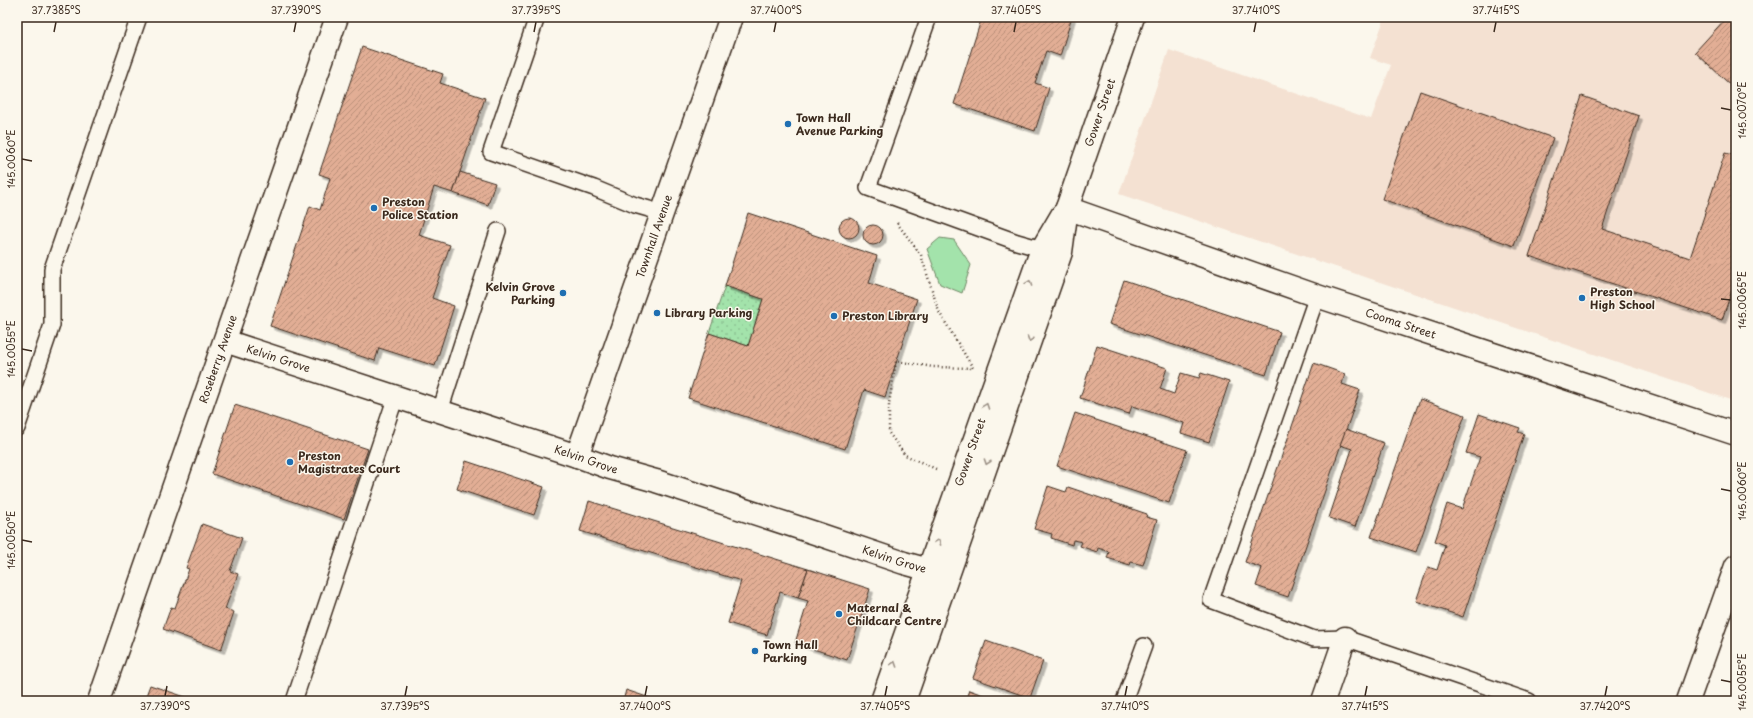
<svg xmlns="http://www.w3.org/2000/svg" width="1753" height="718" font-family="'Playpen Sans',sans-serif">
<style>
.built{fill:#f4e1d2}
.grass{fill:url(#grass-dots);stroke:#6f8664}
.park{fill:#a3e3ab;stroke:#6f8664}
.building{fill:url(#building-hatch);stroke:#3b2a1e;filter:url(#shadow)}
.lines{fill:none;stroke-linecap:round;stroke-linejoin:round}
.lane-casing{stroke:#3b2a1e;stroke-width:18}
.street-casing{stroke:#3b2a1e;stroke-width:25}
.secondary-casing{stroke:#3b2a1e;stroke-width:25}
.path{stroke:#3b2a1e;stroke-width:2.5;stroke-dasharray:1 3;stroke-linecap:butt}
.lane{stroke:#fbf7ec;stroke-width:15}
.street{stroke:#fbf7ec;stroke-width:22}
.secondary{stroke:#fbf7ec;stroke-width:22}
.oneway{stroke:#9b9085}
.ticks{fill:none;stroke:#3b2a1e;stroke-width:1.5}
.poi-dot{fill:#1f6fb2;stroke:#fbf7ec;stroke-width:1.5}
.labels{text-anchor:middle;stroke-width:3;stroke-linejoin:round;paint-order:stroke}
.street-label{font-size:11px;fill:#3b2a1e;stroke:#fbf7ec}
.poi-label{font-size:11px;font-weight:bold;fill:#3b2a1e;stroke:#fbf7ec;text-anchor:start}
.neatline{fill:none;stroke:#3b2a1e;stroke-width:1.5}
.ticks-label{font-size:10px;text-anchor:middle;fill:#3b2a1e}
</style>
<defs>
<pattern id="grass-dots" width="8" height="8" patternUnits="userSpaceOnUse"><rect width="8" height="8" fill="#a3e3ab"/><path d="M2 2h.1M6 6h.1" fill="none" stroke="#8dc393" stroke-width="1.8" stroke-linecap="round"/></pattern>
<pattern id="building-hatch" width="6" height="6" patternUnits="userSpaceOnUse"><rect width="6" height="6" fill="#e2ae95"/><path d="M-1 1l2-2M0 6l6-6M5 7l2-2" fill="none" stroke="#b88e79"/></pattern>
<filter id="shadow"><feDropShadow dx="3.5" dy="3.5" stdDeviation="0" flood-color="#0004"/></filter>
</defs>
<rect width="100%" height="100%" fill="#fbf7ec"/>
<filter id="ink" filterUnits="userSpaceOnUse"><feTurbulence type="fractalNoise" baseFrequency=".025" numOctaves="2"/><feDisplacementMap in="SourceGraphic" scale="8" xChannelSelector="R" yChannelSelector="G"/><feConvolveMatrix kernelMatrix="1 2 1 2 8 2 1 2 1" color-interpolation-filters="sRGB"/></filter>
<g filter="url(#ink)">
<path class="built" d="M 1385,17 L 1415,17 L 1419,19 L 1420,17 L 1736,17 L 1736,402 L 1119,194 L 1169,50 L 1371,119 L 1391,65 L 1370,58 Z"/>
<path class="grass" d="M 725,286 L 763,299 L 748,346 L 709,333 Z"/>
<path class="park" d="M 940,238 L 954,240 L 971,265 L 962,293 L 940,284 L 927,249 Z"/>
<g class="building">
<path d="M 982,17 L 1072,17 L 1060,56 L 1046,51 L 1035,83 L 1049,88 L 1035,131 L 954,104 Z"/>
<path d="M 1727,17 L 1736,17 L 1736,90 L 1695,52 Z"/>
<path d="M 362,47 L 443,74 L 440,83 L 485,98 L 453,193 L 434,187 L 419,235 L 450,245 L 432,298 L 454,306 L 435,366 L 379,348 L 375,361 L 270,326 L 310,206 L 320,210 L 330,178 L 319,174 Z"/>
<path d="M 1420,91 L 1553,138 L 1514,246 L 1382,199 Z"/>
<path d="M 1582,96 L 1639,116 L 1602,229 L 1690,258 L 1725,153 L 1736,156 L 1736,278 L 1722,320 L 1529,256 Z"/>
<path d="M 460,172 L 495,183 L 488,205 L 453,193 Z"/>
<path d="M 748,213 L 877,256 L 869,283 L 917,299 L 885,397 L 864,390 L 845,449 L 688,398 L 709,333 L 748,346 L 763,299 L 725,286 Z"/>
<circle cx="849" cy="228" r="10"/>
<circle cx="873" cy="235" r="10"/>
<path d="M 1124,280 L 1280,332 L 1266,375 L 1109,324 Z"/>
<path d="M 1097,345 L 1167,368 L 1160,389 L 1174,394 L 1181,373 L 1199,378 L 1201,373 L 1229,382 L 1209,442 L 1181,433 L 1184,423 L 1132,406 L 1129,414 L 1080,398 Z"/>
<path d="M 1314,363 L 1345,374 L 1342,384 L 1360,390 L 1288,597 L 1256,586 L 1262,568 L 1245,562 Z"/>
<path d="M 1420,399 L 1465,415 L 1416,552 L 1371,537 Z"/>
<path d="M 235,405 L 368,449 L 344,519 L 212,474 Z"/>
<path d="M 1075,413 L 1187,450 L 1169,503 L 1057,466 Z"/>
<path d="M 1479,414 L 1520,428 L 1518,432 L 1524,434 L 1463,617 L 1416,601 L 1428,567 L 1437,570 L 1445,545 L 1435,541 L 1447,504 L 1462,509 L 1480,457 L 1466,453 Z"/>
<path d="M 1346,429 L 1384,443 L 1355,527 L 1329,518 L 1352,449 L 1340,445 Z"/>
<path d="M 466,461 L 544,487 L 534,515 L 457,489 Z"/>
<path d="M 1048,486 L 1066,492 L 1068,487 L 1147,514 L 1146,517 L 1157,520 L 1143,565 L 1131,562 L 1130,565 L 1107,558 L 1109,552 L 1098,548 L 1097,552 L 1080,546 L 1082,542 L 1073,540 L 1072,545 L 1051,538 L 1052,534 L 1034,529 Z"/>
<path d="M 589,501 L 808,569 L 798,598 L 780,592 L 767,635 L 728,623 L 741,581 L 580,531 Z"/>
<path d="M 202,524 L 242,538 L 230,571 L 238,574 L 225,609 L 234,612 L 221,650 L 163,629 L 171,607 L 175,608 L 189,569 L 186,568 Z"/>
<path d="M 808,569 L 870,589 L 847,660 L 795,643 L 808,601 L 798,598 Z"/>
<path d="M 986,641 L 1043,661 L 1030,698 L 973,678 Z"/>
<path d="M 150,685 L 197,701 L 144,701 Z"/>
<path d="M 626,690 L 659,701 L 623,701 Z"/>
<path d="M 969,690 L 1000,701 L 965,701 Z"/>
</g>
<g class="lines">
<defs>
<g id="lane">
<path d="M 537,17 L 491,152 L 594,188 L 635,205 L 663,213"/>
<path d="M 929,17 L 868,188 L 1017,242 L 1042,249"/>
<path d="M 1317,296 L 1211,600 L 1314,639 L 1345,638 L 1529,701"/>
<path d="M 440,411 L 498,231"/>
<path d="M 17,428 L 52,325 L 52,269 L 139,17"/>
<path d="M 294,701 L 396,396"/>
<path d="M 1124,701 L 1144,646"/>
</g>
<g id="street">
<path id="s1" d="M 1067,208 L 1317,296 L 1736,434"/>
<path id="s2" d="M 225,341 L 577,456 L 610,468 L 656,481 L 815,533 L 904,563 L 947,575"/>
<path id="s3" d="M 577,456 L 731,17"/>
<path id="s4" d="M 99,701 L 337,17"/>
<path d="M 1323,701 L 1345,638"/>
<path d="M 1688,701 L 1736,566"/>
</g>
<g id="secondary">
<path id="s5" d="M 882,701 L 1042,249 L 1062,215"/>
<path id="s6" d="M 904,701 L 1061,252 L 1067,208 L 1133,17"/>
</g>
</defs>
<use href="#lane" class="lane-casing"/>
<use href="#street" class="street-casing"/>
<use href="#secondary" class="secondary-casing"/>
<g class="path">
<path d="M 897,223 L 921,255 L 939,312 L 973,368"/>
<path d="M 936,469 L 905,455 L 889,433 L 889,404 L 896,361 L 933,367 L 972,368"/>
</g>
<use href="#lane" class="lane"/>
<use href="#street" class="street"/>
<use href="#secondary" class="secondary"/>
</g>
<defs><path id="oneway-chevron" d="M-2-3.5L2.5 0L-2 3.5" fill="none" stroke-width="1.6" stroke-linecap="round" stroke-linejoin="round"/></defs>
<g class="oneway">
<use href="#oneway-chevron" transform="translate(1029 283) rotate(-70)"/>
<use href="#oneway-chevron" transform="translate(1030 339) rotate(109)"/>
<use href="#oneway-chevron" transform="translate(986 406) rotate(-70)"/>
<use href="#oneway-chevron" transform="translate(987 462) rotate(109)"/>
<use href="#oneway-chevron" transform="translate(938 542) rotate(-70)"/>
<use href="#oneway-chevron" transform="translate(894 664) rotate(-71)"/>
</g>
</g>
<path class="ticks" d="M 54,32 L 56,22M 294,32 L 296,22M 534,32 L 536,22M 774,32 L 776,22M 1014,32 L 1016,22M 1254,32 L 1256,22M 1494,32 L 1496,22M 1721,108 L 1731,110M 22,159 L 32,161M 1721,299 L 1731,300M 22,349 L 32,351M 1721,489 L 1731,491M 22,540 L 32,542M 1721,680 L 1731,682M 165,696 L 167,686M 405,696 L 407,686M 645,696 L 647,686M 885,696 L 887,686M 1125,696 L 1127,686M 1365,696 L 1367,686M 1605,696 L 1607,686"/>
<g class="poi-dot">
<circle cx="788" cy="124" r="4"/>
<circle cx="374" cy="208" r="4"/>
<circle cx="563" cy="293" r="4"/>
<circle cx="1582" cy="298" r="4"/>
<circle cx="657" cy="313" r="4"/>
<circle cx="834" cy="316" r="4"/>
<circle cx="290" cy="462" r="4"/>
<circle cx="839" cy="614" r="4"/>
<circle cx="755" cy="651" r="4"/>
</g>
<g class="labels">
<g class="street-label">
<text dy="4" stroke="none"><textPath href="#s6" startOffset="621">Gower Street</textPath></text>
<text dy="4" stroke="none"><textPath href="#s3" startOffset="233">Townhall Avenue</textPath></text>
<text dy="4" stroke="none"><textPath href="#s1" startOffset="353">Cooma Street</textPath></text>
<text dy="4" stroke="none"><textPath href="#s4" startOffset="362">Roseberry Avenue</textPath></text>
<text dy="4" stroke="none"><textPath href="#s2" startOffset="56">Kelvin Grove</textPath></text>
<text dy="4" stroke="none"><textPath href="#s5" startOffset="264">Gower Street</textPath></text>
<text dy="4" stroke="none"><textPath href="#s2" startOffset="380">Kelvin Grove</textPath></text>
<text dy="4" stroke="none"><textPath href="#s2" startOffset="704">Kelvin Grove</textPath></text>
</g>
<g class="poi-label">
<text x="796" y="122">Town Hall<tspan x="796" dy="13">Avenue Parking</tspan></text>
<text x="382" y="206">Preston<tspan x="382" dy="13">Police Station</tspan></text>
<text x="555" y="291" text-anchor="end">Kelvin Grove<tspan x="555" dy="13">Parking</tspan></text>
<text x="1590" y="296">Preston<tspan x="1590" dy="13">High School</tspan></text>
<text x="665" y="317">Library Parking</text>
<text x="842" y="320">Preston Library</text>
<text x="298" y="460">Preston<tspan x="298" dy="13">Magistrates Court</tspan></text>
<text x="847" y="612">Maternal &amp;<tspan x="847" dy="13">Childcare Centre</tspan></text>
<text x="763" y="649">Town Hall<tspan x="763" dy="13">Parking</tspan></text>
</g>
</g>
<rect width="1753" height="718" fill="none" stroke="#fbf7ec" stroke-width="44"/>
<rect x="22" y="22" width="1709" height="674" class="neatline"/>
<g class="ticks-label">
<text x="56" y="14">37.7385°S</text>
<text x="296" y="14">37.7390°S</text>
<text x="536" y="14">37.7395°S</text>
<text x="776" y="14">37.7400°S</text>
<text x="1016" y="14">37.7405°S</text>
<text x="1256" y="14">37.7410°S</text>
<text x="1496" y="14">37.7415°S</text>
<text transform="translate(1742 110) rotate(-90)" y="4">145.0070°E</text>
<text transform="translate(11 159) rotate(-90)" y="4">145.0060°E</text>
<text transform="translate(1742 300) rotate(-90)" y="4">145.0065°E</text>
<text transform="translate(11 349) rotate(-90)" y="4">145.0055°E</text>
<text transform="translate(1742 491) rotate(-90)" y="4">145.0060°E</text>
<text transform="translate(11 540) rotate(-90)" y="4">145.0050°E</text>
<text transform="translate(1742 682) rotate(-90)" y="4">145.0055°E</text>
<text x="165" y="710">37.7390°S</text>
<text x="405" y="710">37.7395°S</text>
<text x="645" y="710">37.7400°S</text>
<text x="885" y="710">37.7405°S</text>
<text x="1125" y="710">37.7410°S</text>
<text x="1365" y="710">37.7415°S</text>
<text x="1605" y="710">37.7420°S</text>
</g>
</svg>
